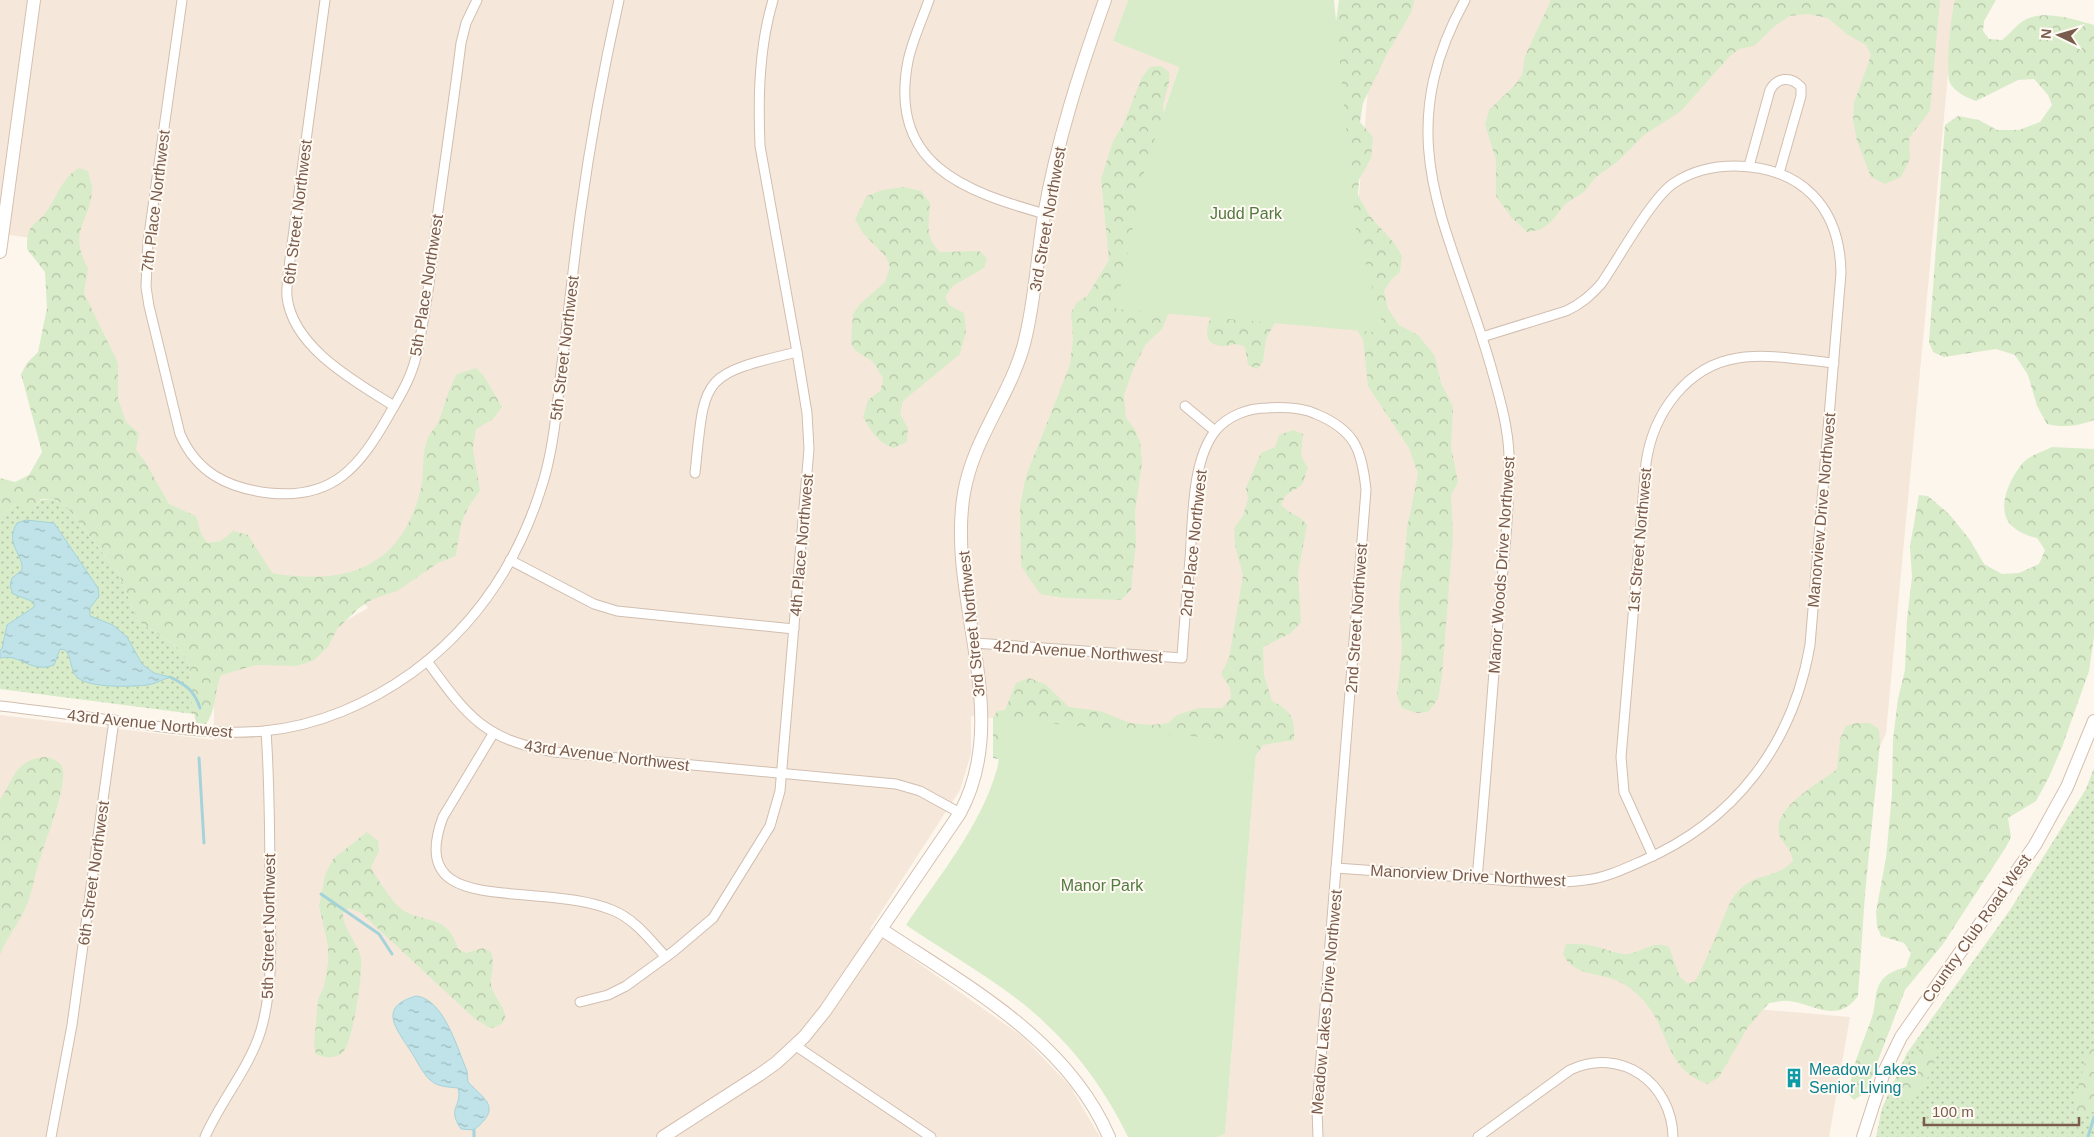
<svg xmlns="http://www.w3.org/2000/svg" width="2094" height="1137" font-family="Helvetica,sans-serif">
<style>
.residential{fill:#f5e8da}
.grass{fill:url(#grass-dots)}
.forest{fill:url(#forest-crowns)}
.green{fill:#d8ecc9}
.water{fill:url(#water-ripples);stroke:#a5d3da}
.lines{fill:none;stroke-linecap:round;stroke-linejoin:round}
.stream{stroke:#a5d3da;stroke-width:3}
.street-casing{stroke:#d1beb0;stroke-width:11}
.secondary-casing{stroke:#d6c0b0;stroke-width:14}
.street{stroke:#fff;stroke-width:9}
.secondary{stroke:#fff;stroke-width:12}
.labels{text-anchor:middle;stroke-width:4;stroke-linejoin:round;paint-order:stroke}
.street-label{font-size:16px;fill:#7a5c4d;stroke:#fffaf3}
.park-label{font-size:16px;fill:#537a41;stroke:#fffaf3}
.culture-label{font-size:16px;fill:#0d838f;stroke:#fffaf3;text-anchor:start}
</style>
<defs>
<pattern id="grass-dots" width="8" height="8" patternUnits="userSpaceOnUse" patternTransform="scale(1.25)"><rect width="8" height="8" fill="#d8ecc9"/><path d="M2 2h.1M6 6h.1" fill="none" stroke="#b4c2a5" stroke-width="1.8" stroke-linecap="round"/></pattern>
<pattern id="forest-crowns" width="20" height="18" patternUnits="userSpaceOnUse" patternTransform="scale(1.25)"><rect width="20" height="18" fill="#d8ecc9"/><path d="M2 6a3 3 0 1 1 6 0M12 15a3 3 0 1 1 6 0" fill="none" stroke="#b4c2a5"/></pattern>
<pattern id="water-ripples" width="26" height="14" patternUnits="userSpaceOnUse" patternTransform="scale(1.25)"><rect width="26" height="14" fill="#bfe3e8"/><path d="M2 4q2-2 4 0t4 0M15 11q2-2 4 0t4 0" fill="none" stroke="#a0bbbe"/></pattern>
</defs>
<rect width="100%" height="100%" fill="#fdf6ec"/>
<path class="residential" d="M 0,0 L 1128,0 L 1113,41 L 1179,66 L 1145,168 L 1356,230 L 1374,17 L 1338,0 L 1955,0 L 1886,733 L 1866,777 L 1711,1005 L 1850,1017 L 1829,1137 L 1217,1137 L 1225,1134 L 1257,742 L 971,716 L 971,754 L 960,790 L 870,929 L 1022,1036 L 1070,1086 L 1100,1137 L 0,1137 L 0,715 L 214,740 L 214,665 L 291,652 L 368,608 L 349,581 L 217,583 L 113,518 L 65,242 L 0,234 Z"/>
<g class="grass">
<path d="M 54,499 L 66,506 L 119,574 L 138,621 L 176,646 L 190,665 L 194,714 L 0,689 L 0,516 L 16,504 L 34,508 L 41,500 Z"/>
<path d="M 2094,768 L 2094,1137 L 1876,1137 L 1882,1108 L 1907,1053 L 2010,910 L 2086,789 Z"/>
</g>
<g class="forest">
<path d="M 1339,0 L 1414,0 L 1412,11 L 1387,54 L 1363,103 L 1360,122 L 1373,137 L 1371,158 L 1359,180 L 1358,195 L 1369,215 L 1395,244 L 1402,256 L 1400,272 L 1391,280 L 1384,291 L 1388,309 L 1399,325 L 1418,335 L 1435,356 L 1441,383 L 1453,407 L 1451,447 L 1458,482 L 1451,495 L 1453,535 L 1442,676 L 1438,699 L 1428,712 L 1416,713 L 1402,708 L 1397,696 L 1402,648 L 1399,609 L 1400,584 L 1405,557 L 1407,528 L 1418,474 L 1409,448 L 1368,386 L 1363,340 L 1352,322 L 1334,36 Z"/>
<path d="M 1551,0 L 1940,0 L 1930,111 L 1909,138 L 1910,159 L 1901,177 L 1885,184 L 1871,177 L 1857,141 L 1853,120 L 1854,103 L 1871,55 L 1866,45 L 1848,35 L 1828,18 L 1807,14 L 1790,16 L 1776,25 L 1754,46 L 1739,49 L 1729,57 L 1681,111 L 1644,135 L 1617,162 L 1596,177 L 1584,192 L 1565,204 L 1552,221 L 1540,230 L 1527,232 L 1512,218 L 1496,196 L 1496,160 L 1485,125 L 1489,110 L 1515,85 L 1522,75 L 1525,56 Z"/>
<path d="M 1955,0 L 1996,0 L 1984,21 L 1983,31 L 1989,39 L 2002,40 C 2009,35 2013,29 2019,24 C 2037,7 2073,19 2094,25 L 2094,420 C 2079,426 2063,428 2047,424 L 2037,406 L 2028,375 L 2015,355 L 1996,349 L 1944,357 L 1933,352 L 1929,342 L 1945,125 L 1958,116 L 1979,120 L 1997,130 L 2019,130 L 2040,122 L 2052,105 L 2048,95 L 2034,79 L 2018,80 L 1976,101 C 1966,97 1956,93 1950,83 C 1945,72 1951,13 1955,0 Z"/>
<path d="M 1161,66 L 1169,72 L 1169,82 L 1163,105 L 1165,131 L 1170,310 L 1162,329 L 1146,344 L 1134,367 L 1124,395 L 1126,418 L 1134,428 L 1140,441 L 1142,463 L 1135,512 L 1136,542 L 1131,590 L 1121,600 L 1065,598 L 1040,594 L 1021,566 L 1020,506 L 1026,476 L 1070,365 L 1073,338 L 1071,313 L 1076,303 L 1087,296 L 1109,260 L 1101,179 L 1113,141 L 1123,125 L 1142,77 L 1150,67 Z"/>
<path d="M 79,168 L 88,171 C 89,176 91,182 92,186 C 93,219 66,230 88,268 L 84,293 L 118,363 L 118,399 L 126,422 L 139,433 L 136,450 L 146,463 L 169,504 L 196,516 L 201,533 L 207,543 L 221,541 L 233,531 L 248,535 L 272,573 C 346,586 402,568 421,488 C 424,474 422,457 426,443 C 428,434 436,428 439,420 C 446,402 447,392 457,374 L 476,368 L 484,376 L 502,407 L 493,419 L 476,429 L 473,449 L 480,491 C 460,516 461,525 456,556 L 438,563 L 397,591 L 373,599 L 359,608 L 337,629 L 328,647 L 313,661 L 296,666 L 256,665 L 221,675 C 214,691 217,709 206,724 L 196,723 L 192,704 L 190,665 L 176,646 L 138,621 L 119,574 L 66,506 L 54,499 L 41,499 L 34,508 L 26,510 L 16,504 L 0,516 L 0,478 L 15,482 L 29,475 L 42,452 L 21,374 L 27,363 L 38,352 L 47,308 L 45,272 L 27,249 C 27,241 27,232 32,226 C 35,222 40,219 44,215 C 57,199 61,178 79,168 Z"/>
<path d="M 904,187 L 921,191 L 930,203 C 929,224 924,237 940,252 L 979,251 L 987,258 L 984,268 L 953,286 L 945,297 L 949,305 L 964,313 L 966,331 L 960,354 L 903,401 L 900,414 L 908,428 L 907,442 L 893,448 C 877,442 871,431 863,417 L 868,400 L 881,390 L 883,378 L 873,362 L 856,351 L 851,343 L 852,328 L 853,314 L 860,304 L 885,282 L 890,267 L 886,257 L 862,232 L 855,219 L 867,196 L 882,190 Z"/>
<path d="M 1281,311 L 1266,339 L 1263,362 L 1257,369 L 1248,365 L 1245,347 C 1233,341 1232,347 1221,346 C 1203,345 1205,327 1212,316 Z"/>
<path d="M 1293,430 L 1303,434 L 1301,456 L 1308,468 L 1302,485 L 1286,495 L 1281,504 C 1290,516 1297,512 1307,525 L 1298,573 L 1301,622 L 1291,633 L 1263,647 L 1264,675 L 1272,701 C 1292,711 1295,718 1294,740 L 1263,745 L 1254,758 L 1002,760 L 993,758 L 993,718 L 997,711 L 1005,710 L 1016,683 L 1029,678 L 1045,684 L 1069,707 L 1100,711 L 1130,723 L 1152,725 L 1168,723 L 1177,715 L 1199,708 L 1222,708 L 1231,698 L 1230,688 L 1221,674 L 1229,658 L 1243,575 L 1235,546 L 1234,528 L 1243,516 L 1248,499 L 1246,488 L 1261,453 L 1275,447 L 1279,435 Z"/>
<path d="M 2052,447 L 2094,449 L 2094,637 L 2089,671 L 2062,747 L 2049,777 L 2036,801 L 2008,818 L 2011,837 L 2006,847 L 1943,944 L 1905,990 L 1866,1092 L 1854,1100 L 1849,1095 C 1852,1063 1862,1046 1872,1017 C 1876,1006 1874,993 1880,983 C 1886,973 1896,970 1906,967 L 1911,953 L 1904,943 L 1881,936 L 1877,926 L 1876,912 L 1886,858 L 1892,794 L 1893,739 L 1898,699 L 1905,670 L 1907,619 L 1912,577 L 1910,546 L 1919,495 L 1928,496 L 1950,515 L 1970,540 L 1984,564 L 2002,574 L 2019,573 L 2039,564 L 2045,550 L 2037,538 C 2004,530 1997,511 2011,481 C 2015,473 2020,465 2027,459 C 2034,454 2044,451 2052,447 Z"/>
<path d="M 1857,723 L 1870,723 L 1879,729 L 1880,744 L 1865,894 L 1858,996 C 1837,1024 1817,1005 1789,1001 C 1783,1000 1776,1002 1769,1003 L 1748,1027 L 1719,1077 L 1708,1084 C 1662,1068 1671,1027 1640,997 C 1632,989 1625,984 1615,980 C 1596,972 1572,975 1563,954 L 1566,944 C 1576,944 1585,944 1594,946 C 1604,948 1618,955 1628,954 C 1643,952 1653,940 1669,947 L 1680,977 L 1687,983 C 1687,983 1694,982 1694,982 C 1699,979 1724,916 1729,905 C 1747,869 1772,883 1793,861 C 1791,846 1782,845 1779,834 C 1773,806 1819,784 1837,769 L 1840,739 L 1846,726 Z"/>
<path d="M 46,757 C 52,759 60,761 62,767 C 69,782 46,839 41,856 C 34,874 33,894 24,911 C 16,927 6,939 0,955 L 0,800 C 14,778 16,759 46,757 Z"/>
<path d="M 367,832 L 378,841 L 379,851 L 371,867 C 376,877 390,898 398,906 C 419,926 447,910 458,949 L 466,953 L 483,948 L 491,952 C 495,966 491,971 491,984 C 492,999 523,1022 490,1028 L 475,1019 L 361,913 L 349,908 L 343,912 C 343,931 357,940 361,958 C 363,972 353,1045 342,1053 C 335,1059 324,1058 316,1054 L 314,1045 L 318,1000 L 324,986 L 328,963 L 328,946 L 319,906 L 325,875 L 333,859 Z"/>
<path d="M 1926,1045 L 1936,1049 C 1939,1064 1919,1098 1903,1101 L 1896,1095 C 1898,1077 1910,1054 1926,1045 Z"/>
<path d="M 2094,1045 L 2094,1111 L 2086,1117 L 2078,1116 L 2073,1106 L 2087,1055 Z"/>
</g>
<g class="green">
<path d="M 1128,0 L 1334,0 L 1356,230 L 1385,333 L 1116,309 L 1145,168 L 1179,67 L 1113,41 Z"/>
<path d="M 999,719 L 1257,742 L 1225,1134 L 1217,1137 L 1128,1137 C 1107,1093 1079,1054 1043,1021 C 1006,986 949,954 906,925 C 939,876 981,826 997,769 C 1001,754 999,734 999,719 Z"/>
</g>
<g class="water">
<path d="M 26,520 L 54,523 L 98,588 L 99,596 L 90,608 L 90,616 L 113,625 L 127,637 L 142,664 L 154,673 L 170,677 C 162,680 155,684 147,685 C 132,687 90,688 78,678 C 69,670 73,658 65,650 L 60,649 L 54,665 C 31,674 20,653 0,658 L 0,650 L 2,649 L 7,625 L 34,607 L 34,602 L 13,594 L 10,586 L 12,578 L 22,570 C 24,555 4,544 17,523 Z"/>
<path d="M 416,996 C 444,999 457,1048 467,1071 L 468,1082 C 486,1101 502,1107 474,1130 L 461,1129 C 446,1107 463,1107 458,1088 C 448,1087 437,1087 429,1079 C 422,1072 416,1059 410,1050 C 395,1027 378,1007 416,996 Z"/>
</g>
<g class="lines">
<g class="stream">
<path d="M 170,677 C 186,685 194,690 200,708"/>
<path d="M 199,758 L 204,843"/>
<path d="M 321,894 L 379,934 L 392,954"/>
<path d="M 474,1130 L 474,1137"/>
<path d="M 2088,1137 L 2094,1117"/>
</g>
<defs>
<g id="street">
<path d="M 182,0 L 148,242 L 146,287 L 149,306 L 180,434 C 197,473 228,488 269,493 C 334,500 360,466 389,415 C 400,396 411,378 416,357 C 427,309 432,260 438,211 C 446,155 454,99 461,43 L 466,23 L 477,0"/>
<path d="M 325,0 L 290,259 C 289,271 286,284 287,297 C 293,348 356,382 394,406"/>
<path d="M 929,0 C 922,20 912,41 908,61 C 888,164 963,191 1045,214"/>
<path d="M 1465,0 C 1386,143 1452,229 1491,367 C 1499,396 1508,425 1509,455 C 1510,511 1503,567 1498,622 C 1491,707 1485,793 1477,878"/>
<path d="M 1749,166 L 1770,90 C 1777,77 1791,76 1801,87 L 1801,96 L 1779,173"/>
<path d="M 1185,406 L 1215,431"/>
<path d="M 695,473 C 705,376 700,375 797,352"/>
<path d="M 510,560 L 594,604 L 617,611 L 794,629"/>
<path d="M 975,643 L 1182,658 C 1184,625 1187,592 1190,559 C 1193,521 1191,461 1216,430 C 1228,416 1248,408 1267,408 C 1283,407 1301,407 1316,414 C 1355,430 1362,450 1366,490 L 1317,1108 L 1318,1137"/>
<path d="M 427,661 C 468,717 483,739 554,752 L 896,784 L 920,791 L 960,813"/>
<path d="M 0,706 C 44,711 88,717 132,723 C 176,729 220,735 264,731 C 318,726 370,703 413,672 C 478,624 521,557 544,479 C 554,444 557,407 561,371 C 568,319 573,268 580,216 C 590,143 603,71 619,0"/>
<path d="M 493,734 L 443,817 C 416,889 472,890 525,895 C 555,898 584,899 612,910 C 635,919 650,940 666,957"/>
<path d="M 1653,856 L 1624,792 L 1621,757 L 1646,463 C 1653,414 1686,366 1738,358 C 1766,353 1804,360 1834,363"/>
<path d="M 1336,868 C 1383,871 1429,875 1476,878 C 1511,881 1549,885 1585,880 C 1605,878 1624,869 1642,861 C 1735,821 1793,744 1810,645 L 1841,273 C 1840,207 1802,167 1735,166 C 1714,166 1692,171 1674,183 C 1652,197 1618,260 1601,284 C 1590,296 1581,304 1566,311 L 1482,337"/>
<path d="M 580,1002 L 608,995 L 626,986 L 674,951 L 713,918 L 770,826 L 780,791 L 809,449 L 807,413 L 797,352 L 760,146 C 758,97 759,47 773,0"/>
<path d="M 796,1046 L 931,1137"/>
<path d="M 51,1137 L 72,1025 L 114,720"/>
<path d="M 205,1137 C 221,1100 249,1069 261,1030 C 273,988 271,944 270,901 C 270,844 270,788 266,731"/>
<path d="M 1478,1137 L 1570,1070 C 1621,1046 1672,1083 1673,1137"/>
</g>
<g id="secondary">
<path d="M 0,252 L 34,0"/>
<path d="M 881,929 C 965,985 1067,1039 1109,1137"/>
<path d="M 663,1137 L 759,1075 L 776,1063 L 804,1037 L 825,1011 L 960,813 C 1014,713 946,598 964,493 C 973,439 1010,396 1024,344 C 1035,302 1037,258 1044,215 C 1057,141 1080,70 1105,0"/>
<path d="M 1863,1137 L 1884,1072 L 1901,1037 L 2035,845 L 2067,787 L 2094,721"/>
</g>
</defs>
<use href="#street" class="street-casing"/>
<use href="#secondary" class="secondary-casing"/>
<use href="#street" class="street"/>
<use href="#secondary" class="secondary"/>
</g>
<defs>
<symbol id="building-bare" viewBox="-9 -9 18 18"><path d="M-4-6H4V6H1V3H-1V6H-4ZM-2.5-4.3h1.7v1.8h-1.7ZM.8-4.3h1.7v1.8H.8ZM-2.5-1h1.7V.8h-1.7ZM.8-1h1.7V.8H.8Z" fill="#0f9aa8" stroke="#fffaf3" stroke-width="2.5" paint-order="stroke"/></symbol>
</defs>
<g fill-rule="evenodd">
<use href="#building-bare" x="1780" y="1064" width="28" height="28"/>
</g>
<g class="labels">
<g class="street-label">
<text transform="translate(155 201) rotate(-83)" y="6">7th Place Northwest</text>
<text transform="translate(297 212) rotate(-83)" y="6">6th Street Northwest</text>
<text transform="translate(1047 219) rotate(-80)" y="6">3rd Street Northwest</text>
<text transform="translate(426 285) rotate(-81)" y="6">5th Place Northwest</text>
<text transform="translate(564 348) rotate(-83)" y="6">5th Street Northwest</text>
<text transform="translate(1821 510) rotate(-85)" y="6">Manorview Drive Northwest</text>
<text transform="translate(1639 540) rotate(-85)" y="6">1st Street Northwest</text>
<text transform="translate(1193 543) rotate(-84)" y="6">2nd Place Northwest</text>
<text transform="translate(801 545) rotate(-85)" y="6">4th Place Northwest</text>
<text transform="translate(1501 565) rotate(-86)" y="6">Manor Woods Drive Northwest</text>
<text transform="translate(1356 618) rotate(-86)" y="6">2nd Street Northwest</text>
<text transform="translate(971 624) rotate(-96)" y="6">3rd Street Northwest</text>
<text transform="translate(1078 651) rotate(4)" y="6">42nd Avenue Northwest</text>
<text transform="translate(150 723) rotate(6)" y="6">43rd Avenue Northwest</text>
<text transform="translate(607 755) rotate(7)" y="6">43rd Avenue Northwest</text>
<text transform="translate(93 873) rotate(-82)" y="6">6th Street Northwest</text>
<text transform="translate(1468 875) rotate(3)" y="6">Manorview Drive Northwest</text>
<text transform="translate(268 926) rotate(-89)" y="6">5th Street Northwest</text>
<text transform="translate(1976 928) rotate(-55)" y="6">Country Club Road West</text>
<text transform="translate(1326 1002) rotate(-85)" y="6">Meadow Lakes Drive Northwest</text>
</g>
<g class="park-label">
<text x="1246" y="219">Judd Park</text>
<text x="1102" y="891">Manor Park</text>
</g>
<g class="culture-label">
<text x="1809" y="1075">Meadow Lakes<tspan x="1809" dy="18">Senior Living</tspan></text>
</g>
</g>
<g transform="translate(2059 35) rotate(275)" stroke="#fffaf3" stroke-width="4" paint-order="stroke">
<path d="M0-4L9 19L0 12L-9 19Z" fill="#7a5c4d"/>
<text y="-8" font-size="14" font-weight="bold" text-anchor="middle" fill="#7a5c4d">N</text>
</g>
<path d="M1924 1117v8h155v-8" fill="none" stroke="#7a5c4d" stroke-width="2.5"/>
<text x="1932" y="1117" font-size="15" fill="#7a5c4d" stroke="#fffaf3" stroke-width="4" paint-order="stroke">100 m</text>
</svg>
